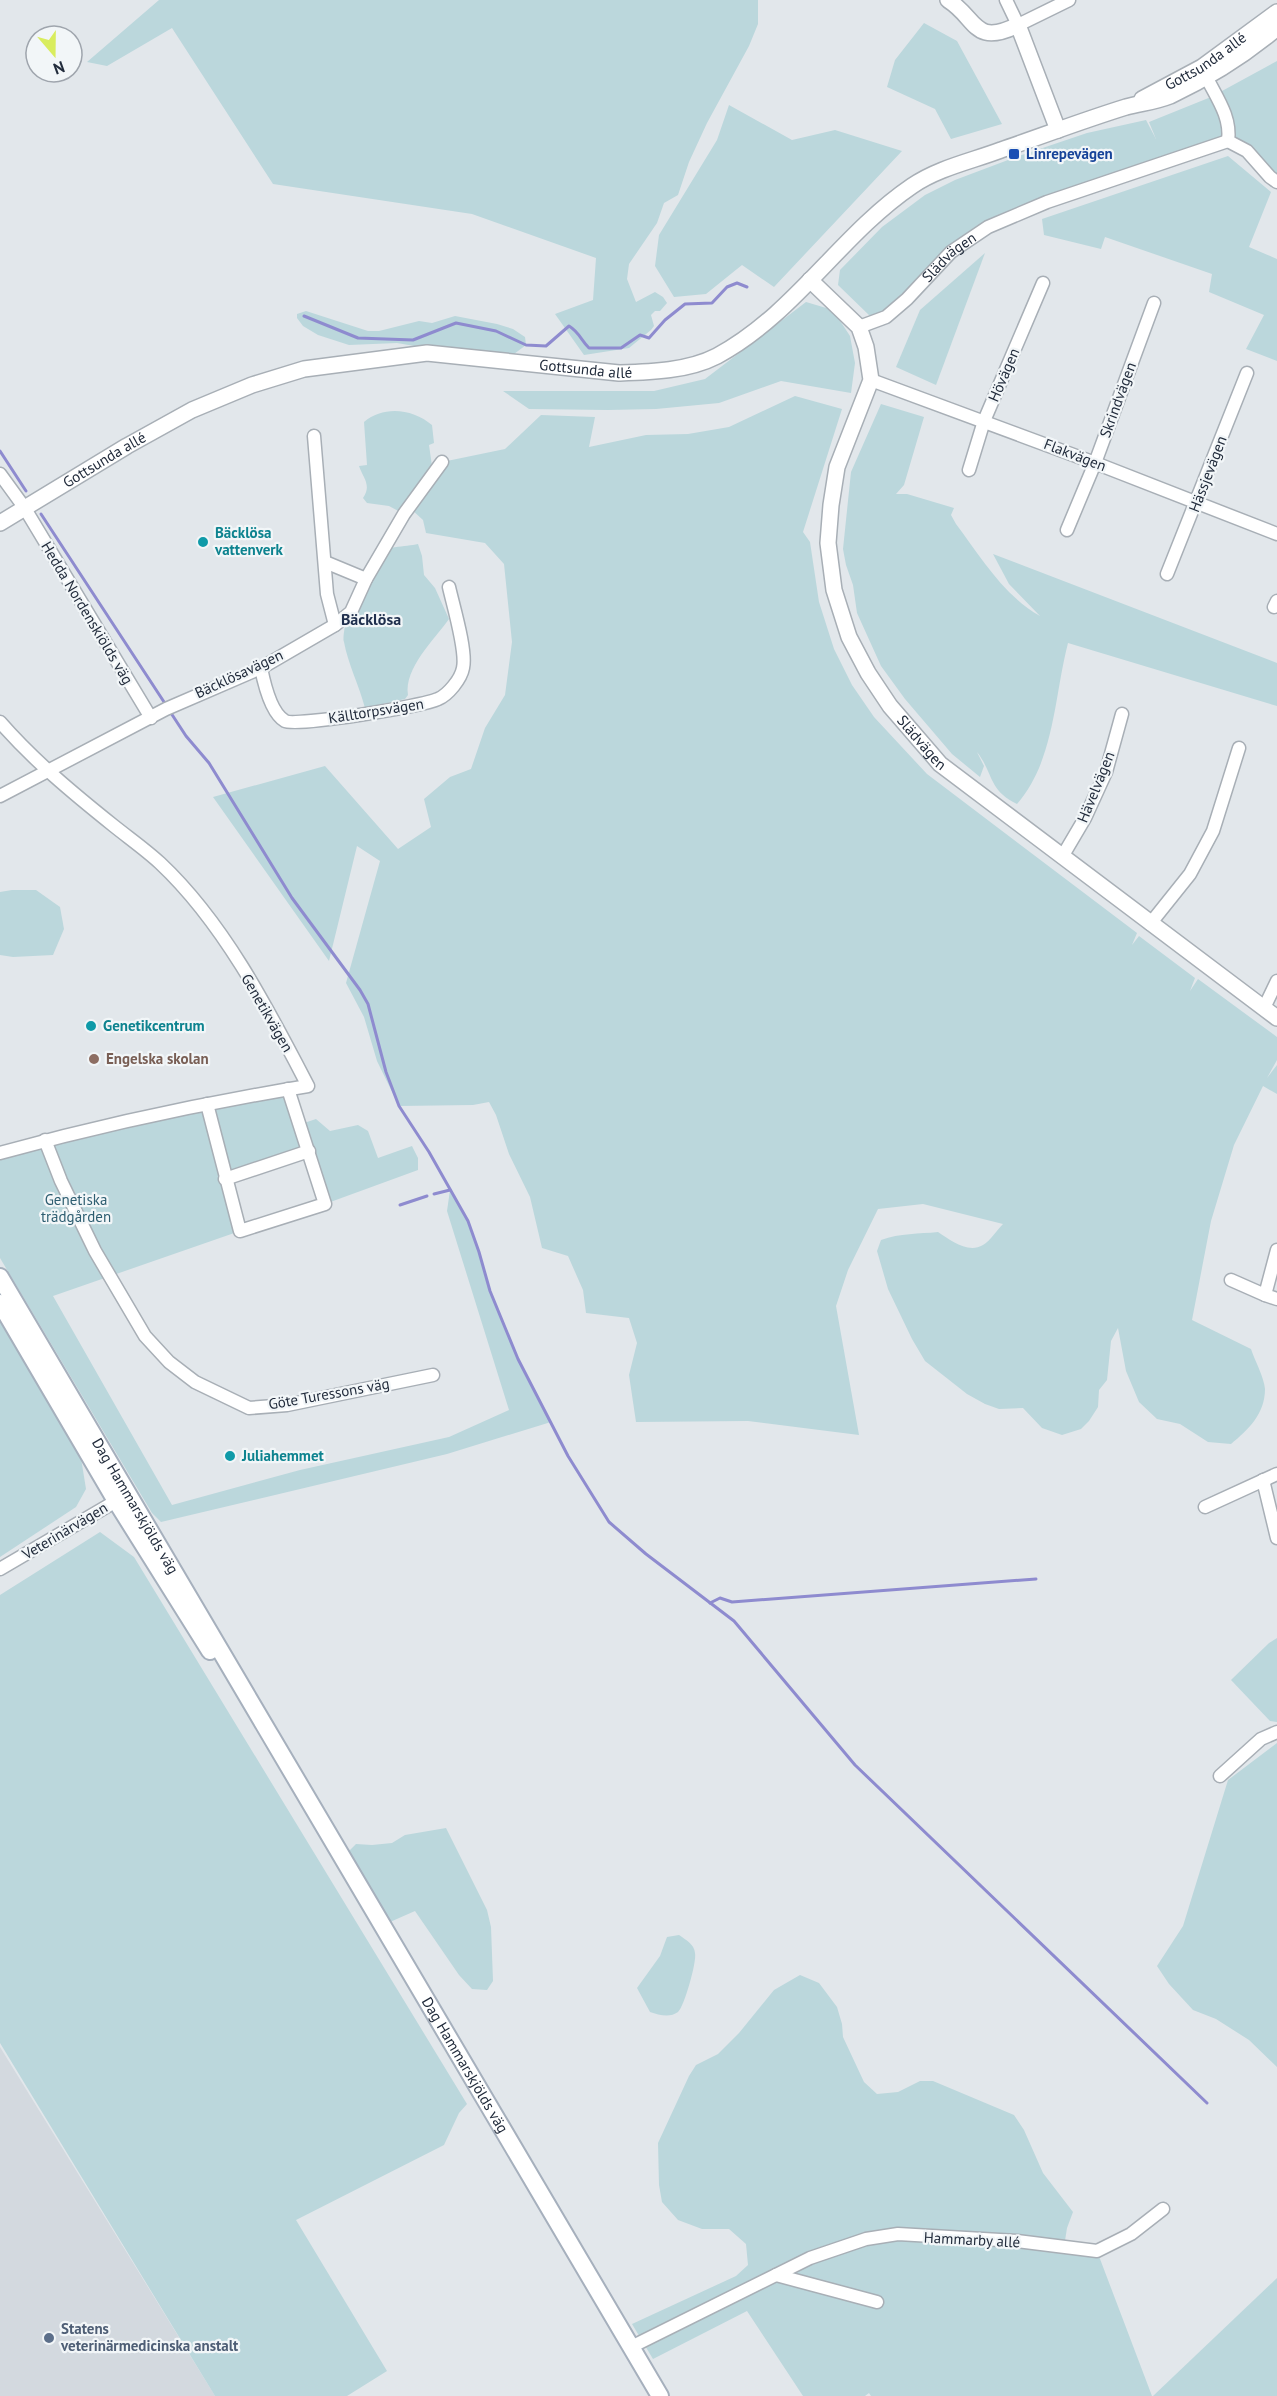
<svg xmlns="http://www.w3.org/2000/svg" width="1277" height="2396" font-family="'PT Sans',sans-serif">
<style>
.built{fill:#d3d9df}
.green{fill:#bbd7dc}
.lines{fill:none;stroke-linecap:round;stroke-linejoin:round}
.stream{stroke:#8e8bcf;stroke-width:3}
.minor-casing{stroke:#a8afb6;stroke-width:15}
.tertiary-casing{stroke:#a8afb6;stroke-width:18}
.secondary-casing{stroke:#a6b0bd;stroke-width:20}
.minor{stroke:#fff;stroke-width:12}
.tertiary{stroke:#fff;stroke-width:15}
.secondary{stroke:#fff;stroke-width:16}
.transit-dot{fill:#1a4fb4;stroke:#f2f6f8;stroke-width:2}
.culture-dot{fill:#0f9aa8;stroke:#f2f6f8;stroke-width:2}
.education-dot{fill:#8d6e63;stroke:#f2f6f8;stroke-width:2}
.service-dot{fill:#5c6f8a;stroke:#f2f6f8;stroke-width:2}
.labels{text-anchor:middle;stroke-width:4.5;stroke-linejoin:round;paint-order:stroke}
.street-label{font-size:15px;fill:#222c3c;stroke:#f2f6f8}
.transit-label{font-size:15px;font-weight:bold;fill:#164399;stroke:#f2f6f8;text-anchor:start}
.culture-label{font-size:15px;font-weight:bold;fill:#0d838f;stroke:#f2f6f8;text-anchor:start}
.education-label{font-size:15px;font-weight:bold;fill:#785e54;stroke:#f2f6f8;text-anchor:start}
.park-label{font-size:15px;fill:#2e5e71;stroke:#f2f6f8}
.service-label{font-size:15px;font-weight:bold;fill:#4e5e75;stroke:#f2f6f8;text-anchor:start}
.neighbourhood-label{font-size:16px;font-weight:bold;fill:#1f2f4d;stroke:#f2f6f8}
</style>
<rect width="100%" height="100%" fill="#e2e7eb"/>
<path class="built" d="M 0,2047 L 159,2305 L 215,2396 L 0,2396 Z"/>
<g class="green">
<path d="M 159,0 L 758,0 L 758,24 L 749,46 L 707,123 L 689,162 L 678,195 L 664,203 L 657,223 L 629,264 L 627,279 L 636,302 L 655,292 L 663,297 L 667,303 L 660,311 L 655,311 L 651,315 L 654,326 L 651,330 L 629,348 L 584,355 L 555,314 L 593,300 L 596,258 L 472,214 L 273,184 L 172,28 L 107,66 L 87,62 Z"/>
<path d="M 924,23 L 957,41 L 1002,124 L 951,139 L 935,109 L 887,87 L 895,60 Z"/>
<path d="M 1277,61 L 1277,176 L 1228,141 L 988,227 L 907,299 L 872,318 L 838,285 L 840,270 L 882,227 L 925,195 L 955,180 L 1016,157 L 1087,133 L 1146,120 L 1156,139 L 1149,122 L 1211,97 Z"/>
<path d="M 729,105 L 792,140 L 835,130 L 902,151 L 774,287 L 742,265 L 706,294 L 674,297 L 655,266 L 659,235 L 717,140 Z"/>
<path d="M 1228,156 L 1271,192 L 1249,247 L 1277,259 L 1277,361 L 1246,349 L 1264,315 L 1209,292 L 1212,274 L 1105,237 L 1101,249 L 1044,235 L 1042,219 Z"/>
<path d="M 985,253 L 936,385 L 896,367 L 920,310 Z"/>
<path d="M 806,302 L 833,310 L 850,336 L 855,363 L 851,393 L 781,381 L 719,403 L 656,409 L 608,410 L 529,409 L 503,391 L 654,391 L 705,379 Z"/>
<path d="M 306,311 L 368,331 L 379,331 L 419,321 L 432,323 L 455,316 L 497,324 L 513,329 L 525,337 L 526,345 L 514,354 L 426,348 L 397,343 L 349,345 L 318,335 L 303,326 L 297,318 L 297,314 Z"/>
<path d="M 795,396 L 842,409 L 803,532 L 810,542 L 819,602 L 834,649 L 852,685 L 874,717 L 927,774 L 1137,933 L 1132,945 L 1139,936 L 1195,978 L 1190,991 L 1198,979 L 1277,1037 L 1277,1060 L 1267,1078 L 1277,1065 L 1277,1094 L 1263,1086 L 1234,1145 L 1211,1221 L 1192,1320 L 1251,1349 C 1255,1361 1264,1377 1265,1389 C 1265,1414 1248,1430 1231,1444 L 1208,1442 L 1180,1424 L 1157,1419 L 1139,1402 L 1126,1371 L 1118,1328 L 1111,1341 L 1107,1380 L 1099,1390 L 1098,1407 L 1089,1421 L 1081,1429 L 1062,1435 L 1042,1428 L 1023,1408 L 999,1409 L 985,1404 L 967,1394 L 925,1361 L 912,1339 L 888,1289 L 877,1251 L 881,1240 C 900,1233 919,1234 938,1232 C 950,1240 968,1254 983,1245 C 990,1241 997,1230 1003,1224 L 923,1204 L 878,1209 L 848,1270 L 836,1306 L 859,1435 L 748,1421 L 636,1422 L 629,1375 L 637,1343 L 629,1318 L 586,1313 L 583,1290 L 568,1256 L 542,1248 L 530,1197 L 509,1154 L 496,1115 L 489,1102 L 473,1105 L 399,1106 L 377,1061 L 364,1017 L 346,983 L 380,861 L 357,846 L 329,961 L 213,797 L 325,766 L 398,849 L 431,827 L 424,799 L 450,777 L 471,769 L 485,728 L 505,695 L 512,642 L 504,564 L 485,543 L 426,533 L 423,520 L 411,509 L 404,514 L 389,506 L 367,503 L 363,498 C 372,485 363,478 359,466 L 367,465 L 364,422 C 384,405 413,409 432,425 L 434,443 L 429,445 L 433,473 L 442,462 L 505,449 L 541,415 L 595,417 L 589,447 L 646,435 L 688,434 L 729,427 Z"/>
<path d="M 881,404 L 924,417 L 904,485 L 896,494 L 907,494 L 954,508 L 951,515 L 956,524 C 980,556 1004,596 1040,616 L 1009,584 L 993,554 L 1277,663 L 1277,706 L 1068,643 C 1054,697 1055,760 1017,804 C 988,790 994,774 977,752 L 984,766 L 980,777 L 952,754 L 905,699 L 881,666 L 857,613 L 853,585 L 846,565 L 843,549 L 851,472 Z"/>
<path d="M 418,544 L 422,556 L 424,575 L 435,588 L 449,619 C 434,640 404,668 408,695 L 405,699 L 365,708 C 359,685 348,664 344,642 C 341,627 362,565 373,555 C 383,546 406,547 418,544 Z"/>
<path d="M 12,890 L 36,890 L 60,907 L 64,929 L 53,955 L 13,957 L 0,955 L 0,892 Z"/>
<path d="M 288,1089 L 301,1124 L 316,1119 L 330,1131 L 358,1125 L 368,1131 L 378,1158 L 412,1146 L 418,1158 L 418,1170 L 325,1204 L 309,1151 L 226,1179 L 240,1231 L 53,1296 L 172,1505 L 300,1470 L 449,1437 L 509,1410 L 447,1211 L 450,1190 L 468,1221 L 479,1252 L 490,1291 L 518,1359 L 551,1422 L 447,1454 L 161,1522 L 152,1513 L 0,1258 L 0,1153 Z"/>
<path d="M 0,1322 L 81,1458 L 86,1489 L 76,1507 L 0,1557 Z"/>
<path d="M 100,1532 L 134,1557 L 467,2104 L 459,2113 L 444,2145 L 296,2220 L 387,2371 L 347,2396 L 215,2396 L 0,2043 L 0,1595 Z"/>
<path d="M 1277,1638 L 1277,1722 L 1270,1721 L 1231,1680 L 1269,1643 Z"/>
<path d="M 1277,1743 L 1277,2067 L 1249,2040 L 1216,2019 L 1193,2010 L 1169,1984 L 1157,1966 L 1183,1926 L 1228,1780 Z"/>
<path d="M 446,1828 L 487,1910 L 491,1927 L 493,1981 L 487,1990 L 472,1989 L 459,1975 L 415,1911 L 390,1922 L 365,1882 L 349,1851 L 356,1844 L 372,1845 L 392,1843 L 405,1835 Z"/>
<path d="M 679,1935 C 686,1940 694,1944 695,1953 C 697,1962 684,2007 678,2012 C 670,2018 659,2015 650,2012 L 637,1988 L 660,1956 L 667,1937 Z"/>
<path d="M 800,1975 L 819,1983 L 837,2007 L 842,2024 L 843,2037 L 864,2082 L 877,2094 L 898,2092 L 920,2081 L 933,2081 L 1014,2115 L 1024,2130 L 1043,2173 L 1073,2212 L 1067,2228 L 1064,2247 L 1097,2251 L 1152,2396 L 871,2396 L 869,2393 L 865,2396 L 803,2396 L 747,2311 L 653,2359 L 632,2324 L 736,2276 L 748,2265 L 746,2244 L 729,2229 L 702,2229 L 678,2220 L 662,2202 L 659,2185 L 658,2143 L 689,2076 L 696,2065 L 718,2054 L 739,2033 L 774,1990 Z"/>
<path d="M 1277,2278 L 1277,2396 L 1153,2396 Z"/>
</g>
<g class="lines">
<g class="stream">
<path d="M 304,316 L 358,338 L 413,340 L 456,323 L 496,331 L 526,345 L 546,346 L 569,326 C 579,332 581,340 589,348 L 621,348 L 640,335 L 649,338 L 665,320 L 685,304 L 712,303 L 727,287 L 737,283 L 747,287"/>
<path d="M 0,451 L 26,491"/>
<path d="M 41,514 L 166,705"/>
<path d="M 169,710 L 186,736 L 209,763 L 292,898 L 360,990 L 368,1004 L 386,1072 L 399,1106 L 429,1152 L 468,1221 L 479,1252 L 490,1291 L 518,1359 L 568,1456 L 609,1522 L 646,1554 L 734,1621 L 855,1765 L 1207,2103"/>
<path d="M 434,1194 L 450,1190"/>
<path d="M 400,1205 L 427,1196"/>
<path d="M 710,1603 L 720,1598 L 732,1602 L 1036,1579"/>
</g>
<defs>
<g id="minor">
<path d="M 1006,0 L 1018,25 L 1069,0"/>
<path d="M 1203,70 C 1213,93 1232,115 1228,141"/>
<path id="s1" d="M 859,327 L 886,317 L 907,299 L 951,252 L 988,227 L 1047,202 L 1228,141 L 1247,151 L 1270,177 L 1277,182"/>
<path d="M 871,380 L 1095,463 L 1277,534"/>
<path d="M 314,436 L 327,594 L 335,625"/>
<path d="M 969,470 L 984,421 L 1043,283"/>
<path d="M 0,474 L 24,507 L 151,718"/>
<path d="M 1067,530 L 1095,463 L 1154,303"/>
<path d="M 325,562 L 366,579"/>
<path d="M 1167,574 L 1247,373"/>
<path d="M 1274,607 L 1277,601"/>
<path d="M 261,668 C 264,683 271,713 285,721 C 296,727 423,706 438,699 C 448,695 461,679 463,668 C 467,651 453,605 449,587"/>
<path d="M 0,722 C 34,761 74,794 114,826 C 129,838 146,850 160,863 C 224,923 268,1009 308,1086 C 204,1103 101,1125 0,1153"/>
<path d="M 0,796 L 166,709 L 261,668 L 335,625 L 351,612 L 366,579 L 404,514 L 442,462"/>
<path d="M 1062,857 L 1085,818 L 1106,772 L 1122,714"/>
<path d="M 1150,924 L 1190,874 L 1213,831 L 1239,748"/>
<path d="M 1264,1008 L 1277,981"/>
<path d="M 207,1104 L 240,1231 L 325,1204 L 288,1089"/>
<path d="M 45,1140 L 61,1181 L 95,1251 L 145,1336 L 169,1362 L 195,1382 L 249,1408 L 287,1405 L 433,1375"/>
<path d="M 225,1179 L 309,1151"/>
<path d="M 1277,1250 L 1265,1295 L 1277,1299"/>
<path d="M 1231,1280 L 1265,1295"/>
<path d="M 1263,1480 L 1277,1538"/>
<path d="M 1205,1507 L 1277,1474"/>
<path d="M 0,1569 L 123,1497"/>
<path d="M 1220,1776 L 1261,1739 L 1277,1732"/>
<path d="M 776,2275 L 877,2302"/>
<path d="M 631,2347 L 810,2258 L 866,2239 L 898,2234 L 1017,2241 L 1097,2251 L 1131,2234 L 1163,2209"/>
</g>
<g id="tertiary">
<path d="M 948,0 C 977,18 973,47 1018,25 L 1058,130"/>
<path id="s2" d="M 1142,99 L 1202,67 L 1277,12"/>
<path id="s3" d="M 810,280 L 859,327 L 866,347 L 871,380 L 837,467 L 831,505 L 828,543 L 834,590 L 849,637 L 868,673 L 890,706 L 940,764 L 1277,1018"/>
<path id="s4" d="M 0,523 L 127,446 L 192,410 L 252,385 L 304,369 L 427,353 L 619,373 C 651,372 688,371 717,356 C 795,314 840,235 912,186 C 938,168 972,161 1001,150 C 1042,136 1084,120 1126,107 C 1141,103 1155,102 1170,96 C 1208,78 1245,55 1277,28"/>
</g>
<g id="secondary">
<path id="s5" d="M 0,1277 L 660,2396"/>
<path d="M 0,1303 L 116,1501 L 210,1651"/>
</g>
</defs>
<use href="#minor" class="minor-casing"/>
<use href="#tertiary" class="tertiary-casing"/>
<use href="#secondary" class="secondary-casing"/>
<use href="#minor" class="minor"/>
<use href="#tertiary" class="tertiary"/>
<use href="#secondary" class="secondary"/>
</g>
<rect class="transit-dot" x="1008" y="148" width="12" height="12" rx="3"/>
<g class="culture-dot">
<circle cx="203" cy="542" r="6"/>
<circle cx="91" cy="1026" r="6"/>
<circle cx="230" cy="1456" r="6"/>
</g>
<circle class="education-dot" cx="94" cy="1059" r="6"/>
<circle class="service-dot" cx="49" cy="2338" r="6"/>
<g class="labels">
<g class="street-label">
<text dy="5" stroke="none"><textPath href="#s2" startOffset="74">Gottsunda allé</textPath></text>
<text dy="5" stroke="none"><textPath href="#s1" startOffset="116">Slädvägen</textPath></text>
<text dy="5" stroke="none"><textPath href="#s4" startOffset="626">Gottsunda allé</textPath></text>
<text transform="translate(1004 375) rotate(-67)" y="5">Hövägen</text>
<text transform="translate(1118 400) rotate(-70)" y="5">Skrindvägen</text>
<text transform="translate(1075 455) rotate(21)" y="5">Flakvägen</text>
<text dy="5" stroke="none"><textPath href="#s4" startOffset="122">Gottsunda allé</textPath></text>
<text transform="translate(1208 474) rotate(-69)" y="5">Hässjevägen</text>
<text transform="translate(87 613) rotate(59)" y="5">Hedda Nordenskiölds väg</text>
<text transform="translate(239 674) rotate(-25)" y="5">Bäcklösavägen</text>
<text transform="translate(376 711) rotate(-9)" y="5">Källtorpsvägen</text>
<text dy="5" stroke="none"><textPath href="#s3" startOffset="518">Slädvägen</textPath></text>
<text transform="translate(1096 787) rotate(-68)" y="5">Hävelvägen</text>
<text transform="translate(267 1013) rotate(60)" y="5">Genetikvägen</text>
<text transform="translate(329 1394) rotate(-10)" y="5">Göte Turessons väg</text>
<text dy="5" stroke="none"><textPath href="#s5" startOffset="266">Dag Hammarskjölds väg</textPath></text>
<text transform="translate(65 1531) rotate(-31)" y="5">Veterinärvägen</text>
<text dy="5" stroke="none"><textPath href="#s5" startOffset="915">Dag Hammarskjölds väg</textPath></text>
<text transform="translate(972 2240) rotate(3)" y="5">Hammarby allé</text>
</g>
<g class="transit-label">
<text x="1026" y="159">Linrepevägen</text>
</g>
<g class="culture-label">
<text x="215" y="538">Bäcklösa<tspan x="215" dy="17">vattenverk</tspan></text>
<text x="103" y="1031">Genetikcentrum</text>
<text x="242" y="1461">Juliahemmet</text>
</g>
<g class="education-label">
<text x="106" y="1064">Engelska skolan</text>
</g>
<g class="park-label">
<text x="76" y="1205">Genetiska<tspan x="76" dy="17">trädgården</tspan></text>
</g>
<g class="service-label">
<text x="61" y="2334">Statens<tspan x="61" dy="17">veterinärmedicinska anstalt</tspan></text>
</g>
<g class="neighbourhood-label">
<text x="371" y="625">Bäcklösa</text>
</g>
</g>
<g transform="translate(54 54) rotate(160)"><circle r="28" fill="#f2f6f8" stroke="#9fa5ad" stroke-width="1.5"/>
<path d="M0-4.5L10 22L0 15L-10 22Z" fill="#d9ed5e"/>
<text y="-9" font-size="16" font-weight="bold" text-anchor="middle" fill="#222c3c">N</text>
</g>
</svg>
